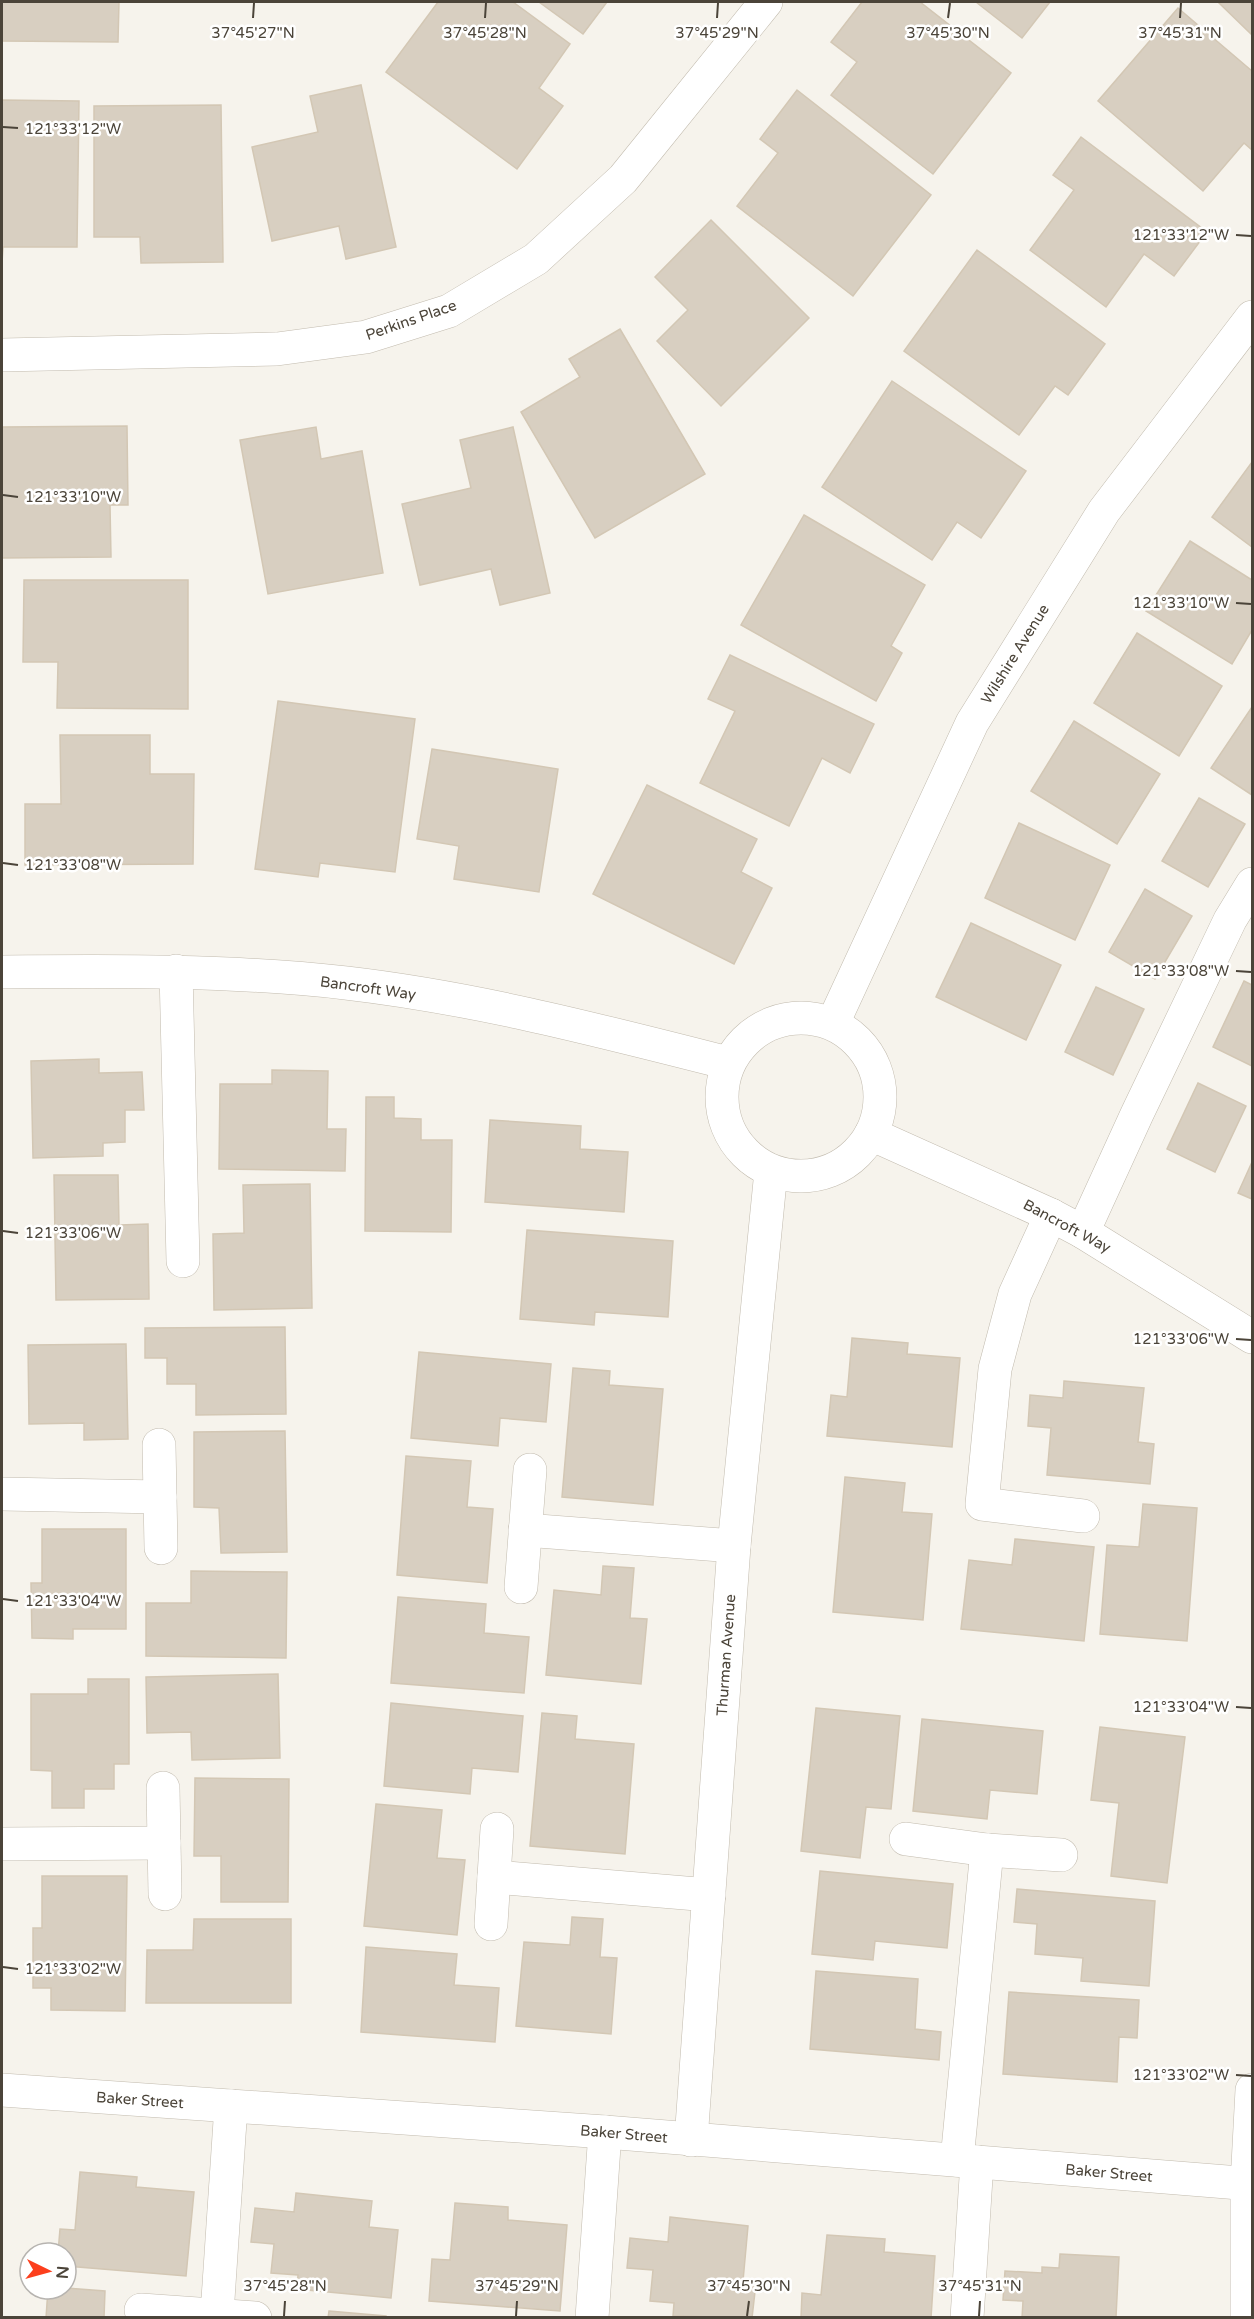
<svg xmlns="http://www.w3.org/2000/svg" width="1254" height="2319" font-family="'Varela Round',sans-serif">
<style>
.building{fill:#d8cfc1;stroke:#d3c7b4;stroke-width:1.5}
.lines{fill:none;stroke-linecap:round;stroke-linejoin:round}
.minor-casing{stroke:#c2bbae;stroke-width:34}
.minor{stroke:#fff;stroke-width:33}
.ticks{fill:none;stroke:#4b4439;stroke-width:2}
.labels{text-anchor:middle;stroke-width:5;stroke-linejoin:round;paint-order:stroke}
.street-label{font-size:15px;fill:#4b4439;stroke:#fff}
.ticks-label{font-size:15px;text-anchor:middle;fill:#4b4439;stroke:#fff;stroke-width:5;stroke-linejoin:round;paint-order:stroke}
</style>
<rect width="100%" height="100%" fill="#f6f3ec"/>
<g class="building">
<path d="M 2,2 L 119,2 L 118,42 L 2,41 Z"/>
<path d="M 438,2 L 513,2 L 570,44 L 539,88 L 563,106 L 517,169 L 386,72 Z"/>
<path d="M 539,2 L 607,2 L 583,34 Z"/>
<path d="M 862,2 L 920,2 L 1011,73 L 933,174 L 831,95 L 857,62 L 831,42 Z"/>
<path d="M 976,2 L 1050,2 L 1022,38 Z"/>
<path d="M 1218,2 L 1252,2 L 1252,35 Z"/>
<path d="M 1178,8 L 1252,71 L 1252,150 L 1244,143 L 1203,191 L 1098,101 Z"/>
<path d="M 361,85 L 396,247 L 346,259 L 339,226 L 272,241 L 252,147 L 318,132 L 310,96 Z"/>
<path d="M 797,90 L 931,195 L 853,296 L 737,206 L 778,153 L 760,139 Z"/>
<path d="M 2,100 L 79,101 L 77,247 L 3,247 L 2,263 Z"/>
<path d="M 221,105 L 223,262 L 141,263 L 140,237 L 94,237 L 94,106 Z"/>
<path d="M 1081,137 L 1207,232 L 1174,276 L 1144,254 L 1106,307 L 1030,250 L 1074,190 L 1053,175 Z"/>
<path d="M 711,220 L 809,318 L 721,406 L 657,341 L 688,310 L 655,277 Z"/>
<path d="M 977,250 L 1105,344 L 1068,395 L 1055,386 L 1019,435 L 904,351 Z"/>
<path d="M 620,329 L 705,474 L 595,538 L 521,412 L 580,377 L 569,359 Z"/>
<path d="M 892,381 L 1026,471 L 981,538 L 957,522 L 932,560 L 822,487 Z"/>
<path d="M 127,426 L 128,505 L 110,505 L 111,557 L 2,558 L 2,427 Z"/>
<path d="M 316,427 L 321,459 L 362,451 L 383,573 L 268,594 L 240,440 Z"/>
<path d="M 513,427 L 550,593 L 500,605 L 491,569 L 420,585 L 402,504 L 471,488 L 460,440 Z"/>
<path d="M 1252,462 L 1252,547 L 1212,517 Z"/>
<path d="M 804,515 L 925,585 L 891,646 L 902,653 L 876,701 L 741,625 Z"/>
<path d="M 1190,541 L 1252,580 L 1252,630 L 1232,664 L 1146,611 Z"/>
<path d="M 24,580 L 188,580 L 188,709 L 57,708 L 58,662 L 23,662 Z"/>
<path d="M 1137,633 L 1222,686 L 1179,756 L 1094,703 Z"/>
<path d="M 730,655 L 874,724 L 850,773 L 822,758 L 789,826 L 700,783 L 735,711 L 708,699 Z"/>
<path d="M 278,701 L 415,719 L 395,872 L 320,863 L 318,877 L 255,869 Z"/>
<path d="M 1252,707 L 1252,795 L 1211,768 Z"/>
<path d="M 1074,721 L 1160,774 L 1117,844 L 1031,791 Z"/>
<path d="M 60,735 L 150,735 L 150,774 L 194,774 L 193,864 L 25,865 L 25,804 L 61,804 Z"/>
<path d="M 432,749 L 558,769 L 539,892 L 454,879 L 459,846 L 417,839 Z"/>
<path d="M 647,785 L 757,839 L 741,872 L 772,888 L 734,964 L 593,894 Z"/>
<path d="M 1199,798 L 1245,824 L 1208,887 L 1162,861 Z"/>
<path d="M 1019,823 L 1110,865 L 1075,940 L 985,898 Z"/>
<path d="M 1145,889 L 1192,916 L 1155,979 L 1109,952 Z"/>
<path d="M 971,923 L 1061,965 L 1026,1040 L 936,997 Z"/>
<path d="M 1244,981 L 1252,985 L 1252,1066 L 1213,1047 Z"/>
<path d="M 1096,987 L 1144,1009 L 1113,1075 L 1065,1052 Z"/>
<path d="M 99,1059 L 99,1073 L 142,1072 L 144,1110 L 125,1110 L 125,1142 L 103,1143 L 103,1156 L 33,1158 L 31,1061 Z"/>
<path d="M 272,1070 L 328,1071 L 327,1129 L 346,1129 L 345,1171 L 219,1169 L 220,1084 L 272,1084 Z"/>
<path d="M 1198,1083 L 1246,1106 L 1215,1172 L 1167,1149 Z"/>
<path d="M 366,1097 L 394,1097 L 394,1118 L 421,1119 L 421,1140 L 452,1140 L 451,1232 L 365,1231 Z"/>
<path d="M 490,1120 L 581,1126 L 580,1149 L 628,1152 L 624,1212 L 485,1202 Z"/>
<path d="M 1252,1162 L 1252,1199 L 1238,1193 Z"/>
<path d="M 54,1175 L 118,1175 L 119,1225 L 148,1224 L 149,1299 L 56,1300 Z"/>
<path d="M 310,1184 L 312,1308 L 214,1310 L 213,1234 L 244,1233 L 243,1185 Z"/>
<path d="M 527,1230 L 673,1241 L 668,1317 L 595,1312 L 594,1325 L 520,1319 Z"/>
<path d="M 285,1327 L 286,1414 L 196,1415 L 196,1384 L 167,1384 L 167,1358 L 145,1358 L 145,1328 Z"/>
<path d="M 852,1338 L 908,1343 L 907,1354 L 960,1358 L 952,1447 L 827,1436 L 831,1395 L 847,1397 Z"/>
<path d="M 126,1344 L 128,1439 L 84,1440 L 84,1423 L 29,1424 L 28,1345 Z"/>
<path d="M 419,1352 L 551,1364 L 546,1422 L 500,1418 L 498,1446 L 411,1438 Z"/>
<path d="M 573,1368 L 610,1371 L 609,1385 L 663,1389 L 653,1505 L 562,1497 Z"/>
<path d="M 1064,1381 L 1144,1388 L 1138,1442 L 1154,1444 L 1150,1484 L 1047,1475 L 1051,1428 L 1028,1426 L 1030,1395 L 1063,1398 Z"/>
<path d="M 285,1431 L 287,1552 L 221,1553 L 219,1508 L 194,1507 L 194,1432 Z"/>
<path d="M 406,1456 L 471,1461 L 467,1507 L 493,1509 L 487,1583 L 397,1575 Z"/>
<path d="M 845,1477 L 905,1483 L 902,1512 L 932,1514 L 923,1620 L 833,1612 Z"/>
<path d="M 1143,1504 L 1197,1508 L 1187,1641 L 1100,1634 L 1107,1545 L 1139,1547 Z"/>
<path d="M 42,1529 L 126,1529 L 126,1629 L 73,1629 L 73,1639 L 32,1638 L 31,1583 L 42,1583 Z"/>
<path d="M 1015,1539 L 1094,1547 L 1084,1641 L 961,1629 L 969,1560 L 1012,1565 Z"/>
<path d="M 603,1566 L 634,1568 L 630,1618 L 647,1619 L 641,1684 L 546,1675 L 554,1590 L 601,1595 Z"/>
<path d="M 191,1571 L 287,1572 L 286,1658 L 146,1656 L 146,1603 L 191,1603 Z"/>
<path d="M 398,1597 L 486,1604 L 484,1633 L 529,1637 L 524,1693 L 391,1683 Z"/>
<path d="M 278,1674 L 280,1758 L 192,1760 L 191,1732 L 147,1733 L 146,1677 Z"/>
<path d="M 88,1679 L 129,1679 L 129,1764 L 114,1764 L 114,1789 L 84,1789 L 84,1808 L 52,1808 L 52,1771 L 31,1770 L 31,1694 L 88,1694 Z"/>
<path d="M 391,1703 L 523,1716 L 518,1772 L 472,1768 L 470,1794 L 384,1786 Z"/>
<path d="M 816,1708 L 900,1716 L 891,1809 L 866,1807 L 860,1858 L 801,1851 Z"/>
<path d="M 542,1713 L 577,1716 L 575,1739 L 634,1744 L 625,1854 L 530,1846 Z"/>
<path d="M 922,1719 L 1043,1731 L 1037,1794 L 990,1790 L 987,1819 L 913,1811 Z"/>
<path d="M 1100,1727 L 1185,1737 L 1167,1883 L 1111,1876 L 1119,1803 L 1091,1800 Z"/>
<path d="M 195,1778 L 289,1779 L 288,1902 L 221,1902 L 221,1856 L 194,1856 Z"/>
<path d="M 376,1804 L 442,1810 L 437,1858 L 465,1860 L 457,1935 L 364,1926 Z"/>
<path d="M 820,1871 L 953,1884 L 947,1948 L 875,1941 L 873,1960 L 812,1954 Z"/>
<path d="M 42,1876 L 127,1876 L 125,2011 L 51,2010 L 51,1988 L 33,1988 L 33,1928 L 42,1928 Z"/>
<path d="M 1017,1889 L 1155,1901 L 1149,1986 L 1081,1981 L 1083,1958 L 1035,1954 L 1037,1924 L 1014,1922 Z"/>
<path d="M 572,1917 L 603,1919 L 600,1957 L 617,1958 L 611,2034 L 516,2026 L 524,1942 L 570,1945 Z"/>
<path d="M 194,1919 L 291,1919 L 291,2003 L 146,2003 L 147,1950 L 193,1950 Z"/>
<path d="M 366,1947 L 457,1954 L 454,1985 L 499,1988 L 495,2042 L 361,2032 Z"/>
<path d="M 816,1971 L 918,1979 L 915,2029 L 941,2032 L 939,2060 L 810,2049 Z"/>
<path d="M 1009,1992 L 1139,2000 L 1137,2038 L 1119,2037 L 1117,2082 L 1003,2074 Z"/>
<path d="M 80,2172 L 137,2177 L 136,2187 L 194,2192 L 186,2276 L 66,2266 L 66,2253 L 58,2253 L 60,2229 L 75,2230 Z"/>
<path d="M 296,2193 L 372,2201 L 369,2227 L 398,2230 L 391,2298 L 297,2289 L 298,2275 L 271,2273 L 274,2244 L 251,2242 L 255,2208 L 294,2212 Z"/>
<path d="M 455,2203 L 508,2207 L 508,2220 L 567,2225 L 560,2311 L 429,2301 L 432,2259 L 450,2260 Z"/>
<path d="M 670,2217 L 748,2226 L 743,2281 L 756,2283 L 752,2318 L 673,2316 L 674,2303 L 650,2301 L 653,2270 L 627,2268 L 630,2238 L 668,2242 Z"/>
<path d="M 827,2235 L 885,2239 L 884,2252 L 935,2256 L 931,2318 L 801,2318 L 802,2293 L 821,2295 Z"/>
<path d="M 1060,2254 L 1119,2257 L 1116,2317 L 1118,2318 L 1022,2318 L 1023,2301 L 1003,2300 L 1005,2271 L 1042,2273 L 1042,2267 L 1059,2268 Z"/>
<path d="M 66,2288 L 105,2291 L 104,2318 L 46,2318 L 48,2289 Z"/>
<path d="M 329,2311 L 386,2316 L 386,2318 L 328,2318 Z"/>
</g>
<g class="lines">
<defs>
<g id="minor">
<path d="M 2,355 L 277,349 L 366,337 L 449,311 L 536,259 L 623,179 L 766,2"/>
<path d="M 176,971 L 183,1261"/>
<path d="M 2,972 C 116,971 232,970 346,983 C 476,998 602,1031 728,1063"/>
<circle cx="801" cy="1097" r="79"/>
<path d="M 833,1023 L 972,723 L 1104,511 L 1252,317"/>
<path d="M 871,1134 L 1051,1215 L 1083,1232 L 1252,1337"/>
<path d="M 1051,1215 L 1015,1294 L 995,1369 L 982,1504 L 1083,1516"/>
<path d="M 1083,1232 L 1137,1114 L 1230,920 L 1252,884"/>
<path d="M 159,1445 L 161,1548"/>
<path d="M 2,1494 L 160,1497"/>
<path d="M 525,1530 L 734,1546"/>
<path d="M 521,1587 L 530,1470"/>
<path d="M 163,1788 L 165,1894"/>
<path d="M 906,1839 L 987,1850 L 1061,1855"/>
<path d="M 2,1844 L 164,1843"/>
<path d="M 494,1877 L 709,1895"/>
<path d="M 491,1924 L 497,1829"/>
<path d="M 2,2090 L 605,2132 L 1252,2184"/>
<path d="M 691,2140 L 734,1546 L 771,1171"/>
<path d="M 957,2160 L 987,1850"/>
<path d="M 141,2310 L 255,2318"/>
<path d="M 217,2314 L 231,2106"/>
<path d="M 592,2318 L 605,2132"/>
<path d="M 967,2318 L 977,2162"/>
<path d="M 1247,2318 L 1247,2184 L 1252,2090"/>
</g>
</defs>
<use href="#minor" class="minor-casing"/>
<use href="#minor" class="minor"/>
</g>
<path class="ticks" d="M 253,18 L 254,3M 485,18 L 486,3M 717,18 L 718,3M 948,18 L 950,3M 1180,18 L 1181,3M 3,127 L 18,128M 1236,235 L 1251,236M 3,495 L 18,497M 1236,603 L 1251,604M 3,863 L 18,865M 1236,971 L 1251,972M 3,1231 L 18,1233M 1236,1339 L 1251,1340M 3,1599 L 18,1601M 1236,1707 L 1251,1708M 3,1967 L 18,1969M 1236,2075 L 1251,2076M 284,2316 L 285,2301M 516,2316 L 517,2301M 747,2316 L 749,2301M 979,2316 L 980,2301"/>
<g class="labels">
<g class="street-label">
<text transform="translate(411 320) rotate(-19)" y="5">Perkins Place</text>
<text transform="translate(1015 654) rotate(-58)" y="5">Wilshire Avenue</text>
<text transform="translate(368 988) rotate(8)" y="5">Bancroft Way</text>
<text transform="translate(1067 1226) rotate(28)" y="5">Bancroft Way</text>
<text transform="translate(726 1655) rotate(-86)" y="5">Thurman Avenue</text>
<text transform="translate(140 2100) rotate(4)" y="5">Baker Street</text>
<text transform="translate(624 2134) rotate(5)" y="5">Baker Street</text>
<text transform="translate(1109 2173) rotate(5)" y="5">Baker Street</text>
</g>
</g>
<g class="ticks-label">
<text x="253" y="38">37°45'27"N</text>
<text x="485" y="38">37°45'28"N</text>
<text x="717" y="38">37°45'29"N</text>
<text x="948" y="38">37°45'30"N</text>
<text x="1180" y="38">37°45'31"N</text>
<text x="73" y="134">121°33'12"W</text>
<text x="1181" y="240">121°33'12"W</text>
<text x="73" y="502">121°33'10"W</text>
<text x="1181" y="608">121°33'10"W</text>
<text x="73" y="870">121°33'08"W</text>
<text x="1181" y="976">121°33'08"W</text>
<text x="73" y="1238">121°33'06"W</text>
<text x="1181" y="1344">121°33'06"W</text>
<text x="73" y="1606">121°33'04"W</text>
<text x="1181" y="1712">121°33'04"W</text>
<text x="73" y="1974">121°33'02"W</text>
<text x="1181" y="2080">121°33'02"W</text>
<text x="285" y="2291">37°45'28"N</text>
<text x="517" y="2291">37°45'29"N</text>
<text x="749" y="2291">37°45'30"N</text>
<text x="980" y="2291">37°45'31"N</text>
</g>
<rect width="1254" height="2319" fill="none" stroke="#4b4439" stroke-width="6"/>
<g transform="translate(48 2271) rotate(95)"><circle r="28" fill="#ffffff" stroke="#b7b4b0" stroke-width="1.5"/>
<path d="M0-4.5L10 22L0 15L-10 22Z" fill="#fc3f1d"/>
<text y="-9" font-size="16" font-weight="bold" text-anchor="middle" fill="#4b4439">N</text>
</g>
</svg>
